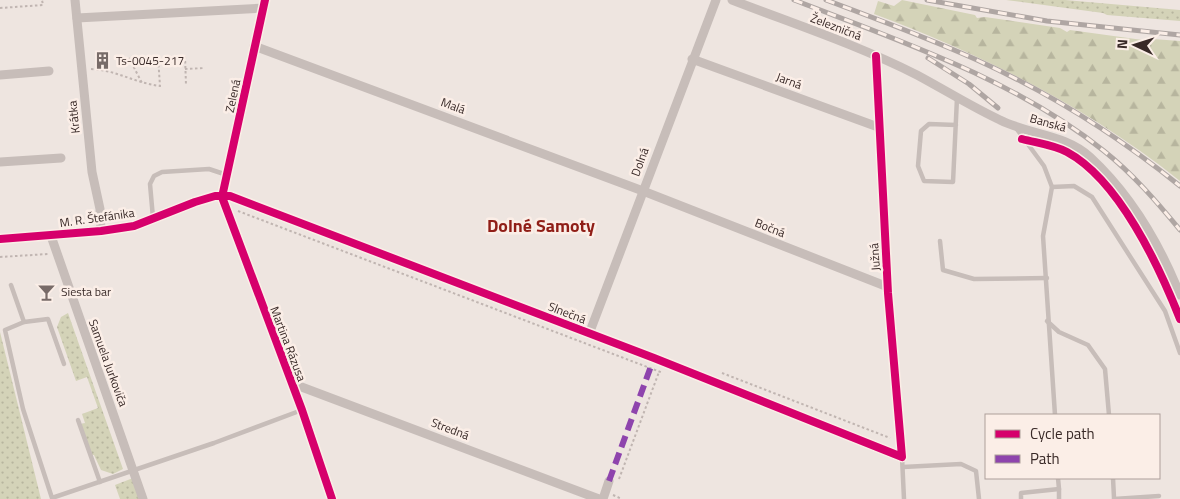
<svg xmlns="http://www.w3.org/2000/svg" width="1180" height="499" font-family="'Titillium Web',sans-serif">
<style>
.green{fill:url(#green-dots)}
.forest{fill:url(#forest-firs)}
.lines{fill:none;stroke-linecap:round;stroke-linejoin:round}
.path{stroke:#c0b5b1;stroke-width:2;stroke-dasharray:2.5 2.5;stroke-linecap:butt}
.service{stroke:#c7bdb9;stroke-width:4.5}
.minor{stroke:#c7bdb9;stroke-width:9}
.rail-casing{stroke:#afa6a3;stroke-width:5}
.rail{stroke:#fbeee7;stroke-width:3;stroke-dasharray:9;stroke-linecap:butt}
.quiet{stroke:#8e44ad;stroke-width:6;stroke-dasharray:12 6;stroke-linecap:butt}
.cycleway-casing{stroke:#fbeee7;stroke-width:11}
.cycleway{stroke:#d6006c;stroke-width:8}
.labels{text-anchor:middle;stroke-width:5;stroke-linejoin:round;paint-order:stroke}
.street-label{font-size:12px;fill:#382927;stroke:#fbeee7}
.poi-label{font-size:12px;fill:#382927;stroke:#fbeee7;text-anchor:start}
.district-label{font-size:18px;font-weight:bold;fill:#901e17;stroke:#fbeee7}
</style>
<defs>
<pattern id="green-dots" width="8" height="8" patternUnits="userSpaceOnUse" patternTransform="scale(1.25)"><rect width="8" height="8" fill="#d4d3b8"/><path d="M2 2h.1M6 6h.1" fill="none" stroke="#b7b59e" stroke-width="1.8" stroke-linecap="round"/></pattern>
<pattern id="forest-firs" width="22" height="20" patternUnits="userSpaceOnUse" patternTransform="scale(1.25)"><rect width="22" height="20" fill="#d4d3b8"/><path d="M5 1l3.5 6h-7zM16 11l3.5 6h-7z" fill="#b7b59e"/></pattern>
</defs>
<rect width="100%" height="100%" fill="#eee5e0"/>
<g class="green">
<path d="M 1006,0 L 1065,0 L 1180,10 L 1180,21 L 1107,15 L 1103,13 Z"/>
<path d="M 68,313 L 123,469 L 113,474 L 101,470 L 94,455 L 92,455 L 81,424 L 85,423 L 82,414 L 98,408 L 87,377 L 76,381 L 57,327 L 61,317 Z"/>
<path d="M 0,332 L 41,499 L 0,499 Z"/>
<path d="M 133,478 L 140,499 L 120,499 L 115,485 Z"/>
</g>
<path class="forest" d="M 902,0 L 975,15 L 977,18 L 985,17 L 1060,28 L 1067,32 L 1070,30 L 1150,41 L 1153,39 L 1180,41 L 1180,181 C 1087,107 984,55 874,14 L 878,1 L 894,6 Z"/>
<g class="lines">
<g class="path">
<path d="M 0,8 L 43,5 L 42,0"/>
<path d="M 185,56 L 186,85"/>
<path d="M 129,58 L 142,83"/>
<path d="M 91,69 C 116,70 135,83 160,86 L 158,57"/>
<path d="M 185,69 L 205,68"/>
<path d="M 238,211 L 663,373"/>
<path d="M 0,257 L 48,254"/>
<path d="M 722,373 L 890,438"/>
<path d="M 619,479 L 659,372"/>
<path d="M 613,495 L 622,499"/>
</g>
<g class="service">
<path d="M 956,125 L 929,124 L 921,131 L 918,166 L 924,181 L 953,182 L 957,98"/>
<path d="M 1016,128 L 1044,166 L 1052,187 L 1043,236 L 1055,415"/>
<path d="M 1052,187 L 1074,186 L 1092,197 L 1165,311 L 1180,353"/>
<path d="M 153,218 L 150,184 L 154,176 L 162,172 L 209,169 L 227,175"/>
<path d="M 940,241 L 943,270 L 974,279 L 1047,278"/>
<path d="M 11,285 L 24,322 L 5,330 L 23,409 L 52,498 L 214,443 L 302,410"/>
<path d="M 1047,321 L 1059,332 L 1088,345 L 1105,369 L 1109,415"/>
<path d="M 24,322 L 48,319 L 64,364"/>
<path d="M 78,420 L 100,482"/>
<path d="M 902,457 L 904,499"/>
<path d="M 903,467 L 961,464 L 976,471 L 979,499"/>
<path d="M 1113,478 L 1114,498"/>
<path d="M 1059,489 L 1059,499"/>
<path d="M 1021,499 L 1021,493 L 1059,489 L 1058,478"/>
<path d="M 1114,499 L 1159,496"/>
</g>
<g class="minor">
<path d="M 75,0 L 92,172 L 100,209 L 101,231"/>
<path d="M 732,0 C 794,24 858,45 917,75 C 945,90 972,107 1000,120 C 1030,135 1065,134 1090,157 C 1130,194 1160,245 1180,295"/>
<path d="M 77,18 L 264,8"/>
<path d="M 254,46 L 643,191 L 888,287"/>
<path d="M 692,59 L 878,127"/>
<path d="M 0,75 L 49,71"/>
<path d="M 0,162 L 61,158"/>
<path d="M 222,197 L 302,410 L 332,499"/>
<path d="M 222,197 L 265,0"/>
<path d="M 51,236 L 143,499"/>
<path d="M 0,239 L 101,231 L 134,226 L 195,202 L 215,196 L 230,196 L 654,358 L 902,457 L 888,293 L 876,56"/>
<path d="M 589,334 L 716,0"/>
<path d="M 291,383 L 599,499"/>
<path d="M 603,499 L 609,481"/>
</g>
<defs>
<g id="rail">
<path d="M 794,0 C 900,41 1014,79 1104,151 C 1133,174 1157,202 1180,230"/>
<path d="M 826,0 C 877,19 928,38 977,60 C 1050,93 1118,136 1180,186"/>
<path d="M 927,0 L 1047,21 L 1180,35"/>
<path d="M 928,58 L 969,84 L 998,108"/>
</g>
</defs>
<use href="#rail" class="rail-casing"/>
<use href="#rail" class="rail"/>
<path class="quiet" d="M 609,481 L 654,358"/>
<defs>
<g id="cycleway">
<path d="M 1022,139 C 1037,143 1054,145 1067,152 C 1119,180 1159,266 1180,319"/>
<path d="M 222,197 L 302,410 L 332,499"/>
<path d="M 222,197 L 265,0"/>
<path d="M 0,239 L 101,231 L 134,226 L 195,202 L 215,196 L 230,196 L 654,358 L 902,457 L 888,293 L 876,56"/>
</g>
</defs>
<use href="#cycleway" class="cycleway-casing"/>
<use href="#cycleway" class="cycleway"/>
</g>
<defs>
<symbol id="building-bare" viewBox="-9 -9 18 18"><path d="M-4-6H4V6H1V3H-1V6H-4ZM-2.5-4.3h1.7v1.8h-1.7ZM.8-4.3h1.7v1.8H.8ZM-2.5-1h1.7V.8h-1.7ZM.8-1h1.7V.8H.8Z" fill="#786b68" stroke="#fbeee7" stroke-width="2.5" paint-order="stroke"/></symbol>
<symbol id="bar-bare" viewBox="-9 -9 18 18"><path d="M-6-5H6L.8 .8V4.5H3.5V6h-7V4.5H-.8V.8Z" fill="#786b68" stroke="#fbeee7" stroke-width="2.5" paint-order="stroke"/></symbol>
</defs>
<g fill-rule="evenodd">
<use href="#building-bare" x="90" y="48" width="25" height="25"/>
<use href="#bar-bare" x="34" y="280" width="25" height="25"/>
</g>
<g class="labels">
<g class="street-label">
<text transform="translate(836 27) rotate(21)" y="4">Železničná</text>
<text transform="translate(789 81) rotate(20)" y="4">Jarná</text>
<text transform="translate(233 96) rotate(-78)" y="4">Zelená</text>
<text transform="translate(453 106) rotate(20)" y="4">Malá</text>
<text transform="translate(74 117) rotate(-96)" y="4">Krátka</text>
<text transform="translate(1048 123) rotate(16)" y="4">Banská</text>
<text transform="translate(640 162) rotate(-70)" y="4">Dolná</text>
<text transform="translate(97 218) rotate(-8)" y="4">M. R. Štefánika</text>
<text transform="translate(770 228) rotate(21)" y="4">Bočná</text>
<text transform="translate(875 257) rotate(-94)" y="4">Južná</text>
<text transform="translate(567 313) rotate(21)" y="4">Slnečná</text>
<text transform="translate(288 344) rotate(69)" y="4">Martina Rázusa</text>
<text transform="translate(108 363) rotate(70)" y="4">Samuela Jurkoviča</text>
<text transform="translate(450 429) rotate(21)" y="4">Stredná</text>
</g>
<g class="poi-label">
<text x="116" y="65">Ts-0045-217</text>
<text x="61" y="296">Siesta bar</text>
</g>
<g class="district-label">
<text x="541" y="232">Dolné Samoty</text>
</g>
</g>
<rect x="985" y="414" width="175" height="65" fill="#fbeee7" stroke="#ad9f9a"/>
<rect x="995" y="430" width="25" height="8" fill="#d6006c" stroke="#ad9f9a"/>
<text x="1030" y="439" font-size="15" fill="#382927">Cycle path</text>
<rect x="995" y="455" width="25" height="8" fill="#8e44ad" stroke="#ad9f9a"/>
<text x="1030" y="464" font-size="15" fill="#382927">Path</text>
<g transform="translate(1135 45) rotate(274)" stroke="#fbeee7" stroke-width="4" paint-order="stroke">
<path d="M0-4L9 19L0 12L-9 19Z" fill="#382927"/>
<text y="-8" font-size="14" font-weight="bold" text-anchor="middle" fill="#382927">N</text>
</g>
</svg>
